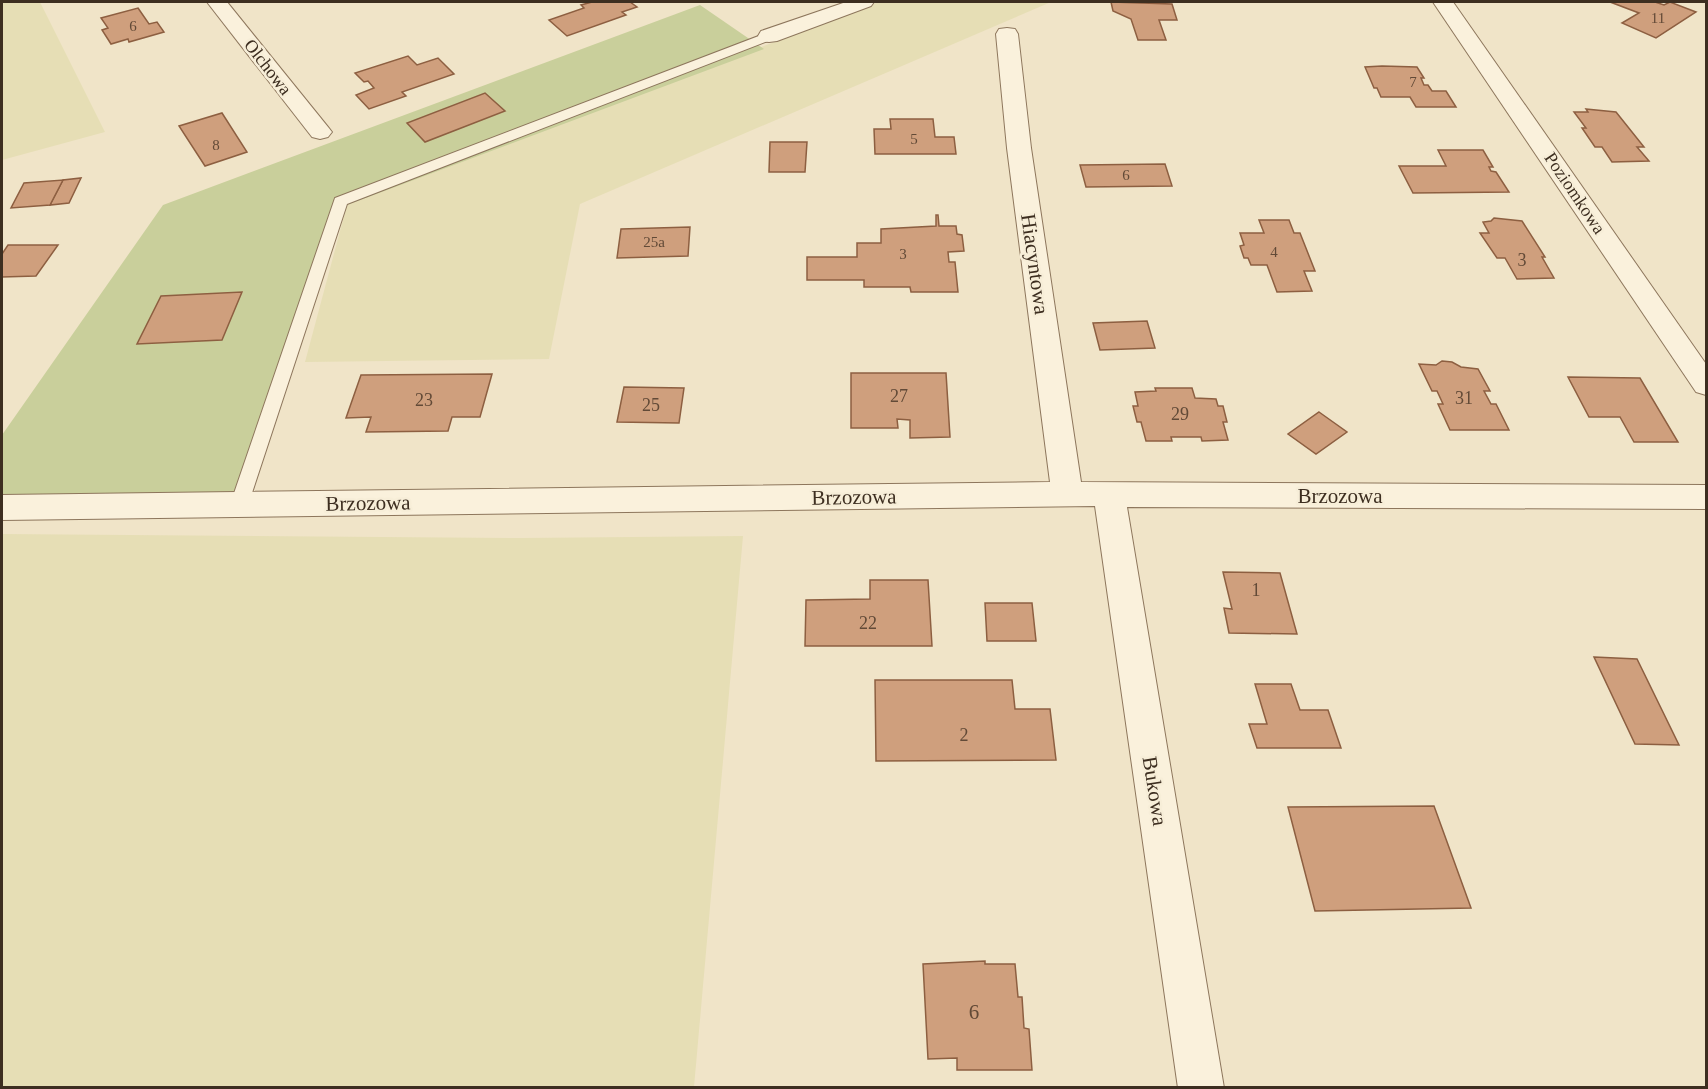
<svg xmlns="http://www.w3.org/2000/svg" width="1708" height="1089" font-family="'Times New Roman',serif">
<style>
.farmland{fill:#e6deb5}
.green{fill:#c9cf9b}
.building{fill:#cf9f7d;stroke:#8d5f41;stroke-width:1.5}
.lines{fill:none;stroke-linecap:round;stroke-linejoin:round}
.service-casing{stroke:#8d765c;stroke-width:2}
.minor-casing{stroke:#8d765c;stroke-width:2}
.service{fill:#faf1dc;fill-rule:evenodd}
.minor{fill:#faf1dc;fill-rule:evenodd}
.labels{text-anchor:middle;stroke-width:5;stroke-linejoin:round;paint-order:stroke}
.far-number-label{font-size:15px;fill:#624a37}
.far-street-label{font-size:18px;fill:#3d2e20;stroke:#f7eed8}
.number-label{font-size:18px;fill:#624a37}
.street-label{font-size:21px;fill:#3d2e20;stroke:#f7eed8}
.near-number-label{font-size:21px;fill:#624a37}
</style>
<rect width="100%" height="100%" fill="#f0e4c8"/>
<g class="farmland">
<path d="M 2,2 L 40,2 L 105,132 L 2,160 Z"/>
<path d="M 879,2 L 1051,2 L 580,204 L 549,359 L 305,362 L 347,205 Z"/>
<path d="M 2,534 L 523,538 L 743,536 L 694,1087 L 2,1087 Z"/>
</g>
<path class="green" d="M 700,5 L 764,49 L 347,205 L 229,505 L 2,508 L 2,435 L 163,205 Z"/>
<g class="building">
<path d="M 592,2 L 630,2 L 637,7 L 622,12 L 626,15 L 567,36 L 549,20 L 584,8 L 581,5 Z"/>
<path d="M 1111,2 L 1172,4 L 1177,20 L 1159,20 L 1166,40 L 1138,40 L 1131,19 L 1113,11 Z"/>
<path d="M 1610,2 L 1655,2 L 1664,5 L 1670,2 L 1696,12 L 1656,38 L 1622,23 L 1639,13 Z"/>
<path d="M 138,8 L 149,24 L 157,22 L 164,32 L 129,42 L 128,39 L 111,44 L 102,30 L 108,28 L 101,18 Z"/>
<path d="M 408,56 L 417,65 L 438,58 L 454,74 L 402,92 L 406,96 L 369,109 L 356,95 L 374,88 L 368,81 L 364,82 L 355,73 Z"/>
<path d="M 1382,66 L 1417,67 L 1424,78 L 1421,78 L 1424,85 L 1428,85 L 1432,91 L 1446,91 L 1456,107 L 1416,107 L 1410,97 L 1381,97 L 1377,88 L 1374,88 L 1365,67 Z"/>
<path d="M 485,93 L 505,111 L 425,142 L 407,123 Z"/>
<path d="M 1586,109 L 1616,112 L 1644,147 L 1637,147 L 1649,161 L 1612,162 L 1602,147 L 1595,147 L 1582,128 L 1586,128 L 1574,112 L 1588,112 Z"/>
<path d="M 222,113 L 247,152 L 205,166 L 179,126 Z"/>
<path d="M 890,119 L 933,119 L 935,137 L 954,137 L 956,154 L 875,154 L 874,129 L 891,129 Z"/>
<path d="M 770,142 L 807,142 L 805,172 L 769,172 Z"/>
<path d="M 1438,150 L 1483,150 L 1493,167 L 1489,167 L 1491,171 L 1496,172 L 1509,192 L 1413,193 L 1399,166 L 1446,166 Z"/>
<path d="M 1165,164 L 1172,186 L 1086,187 L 1080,165 Z"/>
<path d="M 81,178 L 69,203 L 50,205 L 63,180 Z"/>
<path d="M 63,180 L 50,205 L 11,208 L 24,183 Z"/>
<path d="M 936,215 L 938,215 L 939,226 L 956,226 L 957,234 L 962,235 L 964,251 L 948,252 L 949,262 L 955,262 L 958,292 L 911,292 L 910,287 L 864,287 L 864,280 L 807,280 L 807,257 L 857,257 L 857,243 L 881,243 L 881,229 L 936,226 Z"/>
<path d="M 1494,218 L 1522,221 L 1545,257 L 1542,257 L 1554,278 L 1517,279 L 1505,258 L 1497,258 L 1480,233 L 1489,233 L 1483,222 L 1491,221 Z"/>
<path d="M 1259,220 L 1289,220 L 1294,233 L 1300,233 L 1315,271 L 1304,271 L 1312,291 L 1277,292 L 1267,265 L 1251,265 L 1248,258 L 1244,258 L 1240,246 L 1244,245 L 1240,233 L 1264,233 Z"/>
<path d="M 690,227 L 688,256 L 617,258 L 621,229 Z"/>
<path d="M 8,245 L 58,245 L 36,276 L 2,277 L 2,254 Z"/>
<path d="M 242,292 L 222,340 L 137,344 L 161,296 Z"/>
<path d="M 1147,321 L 1155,348 L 1100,350 L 1093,323 Z"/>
<path d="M 1442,361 L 1452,362 L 1461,367 L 1478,369 L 1490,391 L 1484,391 L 1491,404 L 1496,404 L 1509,430 L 1450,430 L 1438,404 L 1443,404 L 1437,391 L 1432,391 L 1419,364 L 1436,365 Z"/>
<path d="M 851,373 L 946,373 L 950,437 L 910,438 L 910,420 L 897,419 L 898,428 L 851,428 Z"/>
<path d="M 492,374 L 480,417 L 452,417 L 448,431 L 366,432 L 371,417 L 346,418 L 361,375 Z"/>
<path d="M 1568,377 L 1640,378 L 1678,442 L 1634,442 L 1620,417 L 1589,417 Z"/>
<path d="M 624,387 L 684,388 L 679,423 L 617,422 Z"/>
<path d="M 1155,388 L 1192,388 L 1195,398 L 1216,399 L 1218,406 L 1223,406 L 1227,422 L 1223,422 L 1228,440 L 1202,441 L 1201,437 L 1171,437 L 1172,441 L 1146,441 L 1141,422 L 1137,422 L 1133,406 L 1138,406 L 1135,392 L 1156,391 Z"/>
<path d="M 1319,412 L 1347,432 L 1316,454 L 1288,434 Z"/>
<path d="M 1223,572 L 1280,573 L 1297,634 L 1229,633 L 1224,608 L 1232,609 Z"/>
<path d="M 870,580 L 928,580 L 932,646 L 805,646 L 806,600 L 870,599 Z"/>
<path d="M 985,603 L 1032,603 L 1036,641 L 987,641 Z"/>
<path d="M 1594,657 L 1637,659 L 1679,745 L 1635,744 Z"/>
<path d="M 875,680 L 1012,680 L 1015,709 L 1050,709 L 1056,760 L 876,761 Z"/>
<path d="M 1255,684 L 1291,684 L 1300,710 L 1328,710 L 1341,748 L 1257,748 L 1249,724 L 1267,724 Z"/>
<path d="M 1434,806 L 1471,908 L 1315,911 L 1288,807 Z"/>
<path d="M 985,961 L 985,964 L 1015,964 L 1018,997 L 1022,997 L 1024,1028 L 1029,1029 L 1032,1070 L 957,1070 L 957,1058 L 928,1059 L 923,964 Z"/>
</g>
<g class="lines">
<defs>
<path id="service" d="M 769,32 L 773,33 L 775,36 L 773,39 L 347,204 L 248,505 L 246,510 L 239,512 L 232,510 L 230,505 L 335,198 Z"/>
<g id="minor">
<path d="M 207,2 L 227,2 L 328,127 L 332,132 L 328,137 L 320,139 L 312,137 Z"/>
<path d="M 846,2 L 874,2 L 871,6 L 777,41 L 769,42 L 761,41 L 758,36 L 761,31 Z"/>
<path d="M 1433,2 L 1453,2 L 1706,364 L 1706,395 L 1696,392 Z"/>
<path d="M 1007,28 L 1015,29 L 1018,34 L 1031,148 L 1081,482 L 1706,485 L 1706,509 L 1127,507 L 1224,1088 L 1178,1088 L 1095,506 L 2,520 L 2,495 L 1050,482 L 1007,148 L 996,34 L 999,29 Z"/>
</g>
</defs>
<use href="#service" class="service-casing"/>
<use href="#minor" class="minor-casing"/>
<use href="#service" class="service"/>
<use href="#minor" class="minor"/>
</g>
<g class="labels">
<g class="far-number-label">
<text x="1658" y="23">11</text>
<text x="133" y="31">6</text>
<text x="1413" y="87">7</text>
<text x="914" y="144">5</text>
<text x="216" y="150">8</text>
<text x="1126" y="180">6</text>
<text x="654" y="247">25a</text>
<text x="1274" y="257">4</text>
<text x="903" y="259">3</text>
</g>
<g class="far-street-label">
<text transform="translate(268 67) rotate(52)" y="6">Olchowa</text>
<text transform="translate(1575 193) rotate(56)" y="6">Poziomkowa</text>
</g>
<g class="number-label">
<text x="1522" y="266">3</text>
<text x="899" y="402">27</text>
<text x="1464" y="404">31</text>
<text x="424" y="406">23</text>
<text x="651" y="411">25</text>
<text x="1180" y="420">29</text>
<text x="1256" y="596">1</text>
<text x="868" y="629">22</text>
<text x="964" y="741">2</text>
</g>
<g class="street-label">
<text transform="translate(1035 264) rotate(82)" y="7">Hiacyntowa</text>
<text x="1340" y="503">Brzozowa</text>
<text transform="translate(854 497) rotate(-1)" y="7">Brzozowa</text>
<text transform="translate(368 503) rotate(-1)" y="7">Brzozowa</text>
<text transform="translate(1155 791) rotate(81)" y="7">Bukowa</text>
</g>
<g class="near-number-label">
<text x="974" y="1019">6</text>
</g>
</g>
<rect width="1708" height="1089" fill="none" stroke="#3d2e20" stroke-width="6"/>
</svg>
